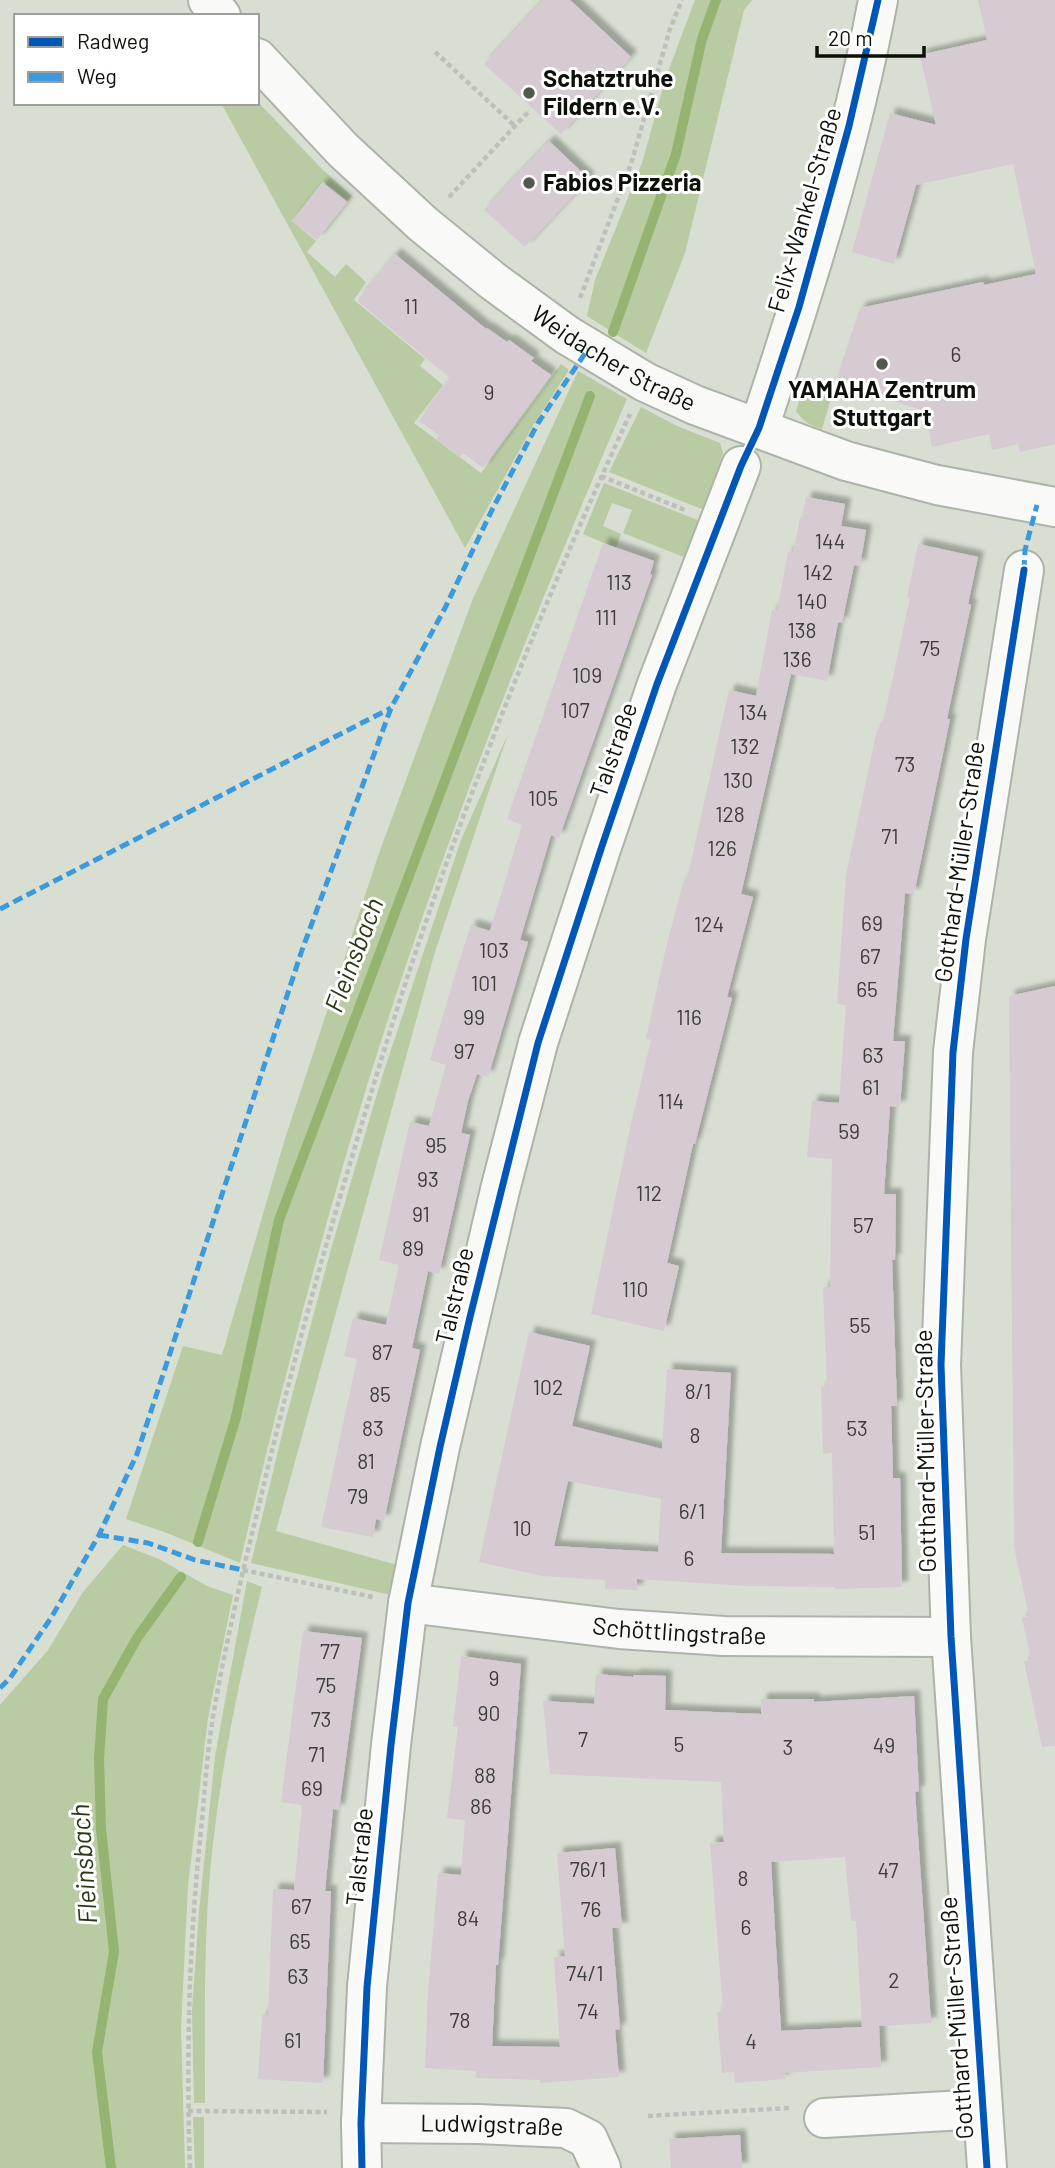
<svg xmlns="http://www.w3.org/2000/svg" width="1055" height="2168" font-family="Barlow,sans-serif">
<style>
.green{fill:#b8cba3}
.lines{fill:none;stroke-linecap:round;stroke-linejoin:round}
.stream{stroke:#95b371;stroke-width:10}
.building{fill:#d6cad3;fill-rule:evenodd;filter:url(#shadow)}
.minor-casing{stroke:#aeb3a9;stroke-width:42}
.path{stroke:#bdbfbb;stroke-width:4.5;stroke-dasharray:5 3.5;stroke-linecap:butt}
.minor{stroke:#f9faf8;stroke-width:38}
.quiet{stroke:#3a9add;stroke-width:5;stroke-dasharray:10 5;stroke-linecap:butt}
.cycleway-casing{stroke:#fff;stroke-width:11}
.cycleway{stroke:#0057b8;stroke-width:7}
.poi-dot{fill:#53584f;stroke:#fff;stroke-width:2.5}
.labels{text-anchor:middle;stroke-width:6;stroke-linejoin:round;paint-order:stroke}
.number-label{font-size:21px;fill:#3e3e3b}
.poi-label{font-size:24px;font-weight:bold;fill:#0c1008;stroke:#fff;text-anchor:start}
.street-label{font-size:24px;fill:#0c1008;stroke:#fff}
.water-label{font-size:26px;font-style:italic;fill:#283913;stroke:#fff}
</style>
<defs>
<filter id="shadow"><feDropShadow dx="6" dy="-6" stdDeviation="2" flood-color="#0004"/></filter>
</defs>
<rect width="100%" height="100%" fill="#d8ded2"/>
<g class="green">
<path d="M 695,0 L 752,0 L 744,10 L 685,253 L 646,353 L 587,316 L 595,280 L 642,163 L 666,77 Z"/>
<path d="M 257,101 L 323,170 L 352,196 L 348,201 L 323,181 L 292,221 L 316,241 L 307,252 L 335,277 L 346,264 L 366,282 L 354,300 L 425,359 L 420,366 L 443,385 L 414,423 L 481,473 L 561,364 L 569,370 L 534,424 L 465,548 L 221,103 L 257,103 Z"/>
<path d="M 578,371 L 627,399 C 546,586 470,775 405,968 C 339,1163 287,1363 240,1563 L 167,1533 L 126,1519 L 183,1346 L 222,1355 L 284,1142 L 378,856 L 472,601 Z"/>
<path d="M 803,389 L 831,398 L 822,429 C 810,426 803,421 796,411 Z"/>
<path d="M 641,407 L 677,426 L 720,443 L 723,453 L 704,510 L 609,472 Z"/>
<path d="M 604,483 L 700,521 L 686,558 L 623,533 L 632,510 L 612,503 L 603,526 L 621,534 L 616,548 L 583,534 Z"/>
<path d="M 508,734 L 434,955 L 276,1531 L 401,1566 L 395,1596 L 251,1563 L 285,1422 L 331,1249 L 383,1074 L 461,840 Z"/>
<path d="M 123,1545 L 159,1559 L 207,1586 L 233,1595 L 208,1718 L 188,1886 L 181,2028 L 185,2168 L 0,2168 L 0,1705 L 48,1650 L 83,1592 Z"/>
<path d="M 247,1581 L 262,1587 C 241,1671 223,1756 213,1843 C 203,1929 205,2017 205,2103 L 194,2103 L 192,2010 L 199,1912 L 215,1756 Z"/>
<path d="M 193,2117 L 204,2117 L 204,2168 L 195,2168 Z"/>
</g>
<g class="lines">
<g class="stream">
<path d="M 613,332 L 676,154 L 702,39 L 716,0"/>
<path d="M 198,1542 L 236,1417 L 279,1220 L 590,396"/>
<path d="M 111,2168 L 97,2052 L 114,1952 L 101,1829 L 99,1759 L 103,1699 L 137,1638 L 181,1577"/>
</g>
</g>
<g class="building">
<path d="M 543,0 L 570,0 L 631,57 L 561,134 L 484,64 Z"/>
<path d="M 978,0 L 1055,0 L 1055,444 L 1020,452 L 1018,444 L 992,450 L 989,434 L 932,447 L 925,411 L 835,383 L 860,308 L 983,282 L 984,285 L 1036,274 L 1013,164 L 916,185 L 894,264 L 852,252 L 890,113 L 936,125 L 920,55 L 987,40 Z"/>
<path d="M 549,141 L 589,179 L 525,247 L 484,210 Z"/>
<path d="M 323,183 L 347,202 L 317,240 L 292,221 Z"/>
<path d="M 395,254 L 486,329 L 487,328 L 507,342 L 509,340 L 534,358 L 531,361 L 551,375 L 483,468 L 463,453 L 460,457 L 436,439 L 439,435 L 419,421 L 450,378 L 357,301 Z"/>
<path d="M 806,497 L 845,504 L 841,526 L 866,530 L 860,566 L 854,565 L 842,623 L 838,622 L 827,681 L 791,674 L 741,894 L 753,897 L 727,997 L 732,998 L 695,1144 L 693,1144 L 667,1263 L 679,1266 L 664,1331 L 591,1314 L 630,1128 L 651,1040 L 646,1038 L 665,952 L 684,879 L 687,880 L 729,690 L 756,696 L 772,610 L 777,611 L 788,552 L 793,553 L 800,517 L 802,518 Z"/>
<path d="M 603,543 L 654,561 L 650,574 L 652,575 L 559,838 L 551,835 L 520,940 L 528,942 L 488,1077 L 477,1074 L 468,1101 L 461,1133 L 470,1135 L 439,1274 L 428,1271 L 412,1348 L 420,1350 L 384,1521 L 376,1519 L 373,1537 L 321,1527 L 357,1359 L 344,1356 L 353,1318 L 386,1325 L 399,1265 L 379,1260 L 410,1122 L 429,1126 L 446,1065 L 430,1060 L 455,975 L 471,925 L 490,931 L 522,825 L 507,819 Z"/>
<path d="M 918,544 L 978,557 L 968,604 L 971,605 L 947,719 L 950,719 L 914,894 L 905,893 L 893,1041 L 905,1041 L 900,1107 L 890,1106 L 884,1194 L 896,1194 L 895,1260 L 892,1260 L 897,1406 L 891,1406 L 893,1478 L 900,1478 L 902,1587 L 835,1589 L 835,1587 L 746,1586 L 637,1579 L 637,1590 L 605,1589 L 605,1580 L 543,1576 L 479,1562 L 529,1332 L 590,1346 L 572,1426 L 662,1449 L 667,1369 L 731,1373 L 721,1553 L 834,1554 L 832,1453 L 823,1454 L 821,1387 L 827,1387 L 823,1287 L 830,1287 L 832,1159 L 807,1157 L 812,1101 L 839,1103 L 846,1005 L 837,1004 L 846,875 L 877,730 L 879,731 L 880,722 L 883,723 L 910,598 L 907,597 ZM 568,1481 L 661,1499 L 658,1552 L 554,1546 Z"/>
<path d="M 1055,986 L 1055,1746 L 1042,1747 L 1024,1661 L 1031,1660 L 1022,1618 L 1029,1616 L 1014,1547 L 1009,996 Z"/>
<path d="M 303,1631 L 362,1638 L 339,1810 L 333,1809 L 325,1891 L 331,1891 L 323,2083 L 258,2079 L 262,2015 L 268,2015 L 273,1889 L 294,1890 L 302,1805 L 281,1802 Z"/>
<path d="M 461,1656 L 521,1664 L 498,1965 L 496,1965 L 492,2046 L 560,2047 L 554,1957 L 565,1956 L 557,1853 L 615,1848 L 622,1928 L 612,1928 L 620,2029 L 615,2030 L 619,2077 L 540,2083 L 540,2080 L 476,2078 L 476,2071 L 425,2068 L 428,1992 L 438,1873 L 461,1875 L 465,1820 L 447,1818 L 458,1727 L 453,1727 Z"/>
<path d="M 596,1674 L 633,1677 L 634,1675 L 666,1676 L 665,1710 L 761,1714 L 761,1699 L 814,1699 L 814,1702 L 914,1696 L 919,1791 L 915,1792 L 931,2023 L 879,2026 L 881,2067 L 784,2073 L 785,2079 L 735,2083 L 734,2072 L 722,2073 L 717,2012 L 723,2011 L 710,1843 L 724,1842 L 721,1782 L 550,1774 L 543,1701 L 594,1704 ZM 845,1857 L 851,1921 L 856,1921 L 862,2027 L 781,2031 L 771,1862 Z"/>
<path d="M 740,2135 L 742,2168 L 671,2168 L 669,2139 Z"/>
</g>
<g class="lines">
<defs>
<g id="minor">
<path d="M 208,0 L 221,16"/>
<path id="s1" d="M 257,58 L 343,150 L 423,224 L 493,281 L 567,335 L 645,382 L 695,405 L 846,461 L 937,485 L 1055,507"/>
<path d="M 759,428 C 805,288 851,145 878,0"/>
<path id="s2" d="M 408,1603 L 619,1629 L 724,1636 L 951,1637"/>
<path d="M 824,2118 L 982,2109"/>
<path id="s3" d="M 361,2123 L 478,2124 L 566,2128 L 588,2139 L 601,2168"/>
<path d="M 362,2168 L 361,2123 L 367,1987 L 391,1745 L 408,1603 L 440,1447 L 500,1190 L 538,1043 L 601,849 L 657,684 L 741,466"/>
<path d="M 987,2168 L 951,1637 L 941,1365 L 953,1052 L 966,939 L 1024,570"/>
</g>
</defs>
<use href="#minor" class="minor-casing"/>
<g class="path">
<path d="M 435,52 L 515,126"/>
<path d="M 449,197 L 529,111"/>
<path d="M 580,298 L 631,164 L 670,29 L 682,0"/>
<path d="M 601,476 L 685,510"/>
<path d="M 243,1570 L 373,1597"/>
<path d="M 188,2111 L 327,2112"/>
<path d="M 648,2116 L 790,2108"/>
<path d="M 190,2168 C 186,2055 189,1942 201,1830 C 205,1790 207,1750 214,1711 C 226,1642 242,1574 259,1505 C 284,1398 312,1292 343,1187 C 370,1096 397,1005 428,916 C 486,747 555,576 630,414"/>
</g>
<use href="#minor" class="minor"/>
<g class="quiet">
<path d="M 1024,570 L 1025,550 L 1037,505"/>
<path d="M 0,909 L 391,708"/>
<path d="M 99,1535 L 148,1543 L 195,1560 L 243,1570"/>
<path d="M 0,1688 L 10,1678 L 51,1618 L 99,1535 L 137,1454 L 301,953 L 391,708 L 445,608 L 493,508 L 538,423 L 588,349"/>
</g>
<defs>
<g id="cycleway">
<path d="M 362,2168 L 361,2123 L 367,1987 L 391,1745 L 408,1603 L 440,1447 L 470,1317 L 538,1043 L 601,849 L 657,684 L 741,466 L 759,428 L 799,307 L 849,126 L 878,0"/>
<path d="M 987,2168 L 951,1637 L 941,1365 L 953,1052 L 966,939 L 1024,570"/>
</g>
</defs>
<use href="#cycleway" class="cycleway-casing"/>
<use href="#cycleway" class="cycleway"/>
</g>
<g class="poi-dot">
<circle cx="529" cy="93" r="7"/>
<circle cx="529" cy="183" r="7"/>
<circle cx="882" cy="364" r="7"/>
</g>
<g class="labels">
<g class="number-label">
<text x="411" y="314">11</text>
<text x="956" y="362">6</text>
<text x="489" y="400">9</text>
<text x="830" y="549">144</text>
<text x="818" y="580">142</text>
<text x="619" y="590">113</text>
<text x="812" y="609">140</text>
<text x="606" y="625">111</text>
<text x="802" y="638">138</text>
<text x="930" y="656">75</text>
<text x="797" y="667">136</text>
<text x="587" y="683">109</text>
<text x="575" y="718">107</text>
<text x="753" y="720">134</text>
<text x="745" y="754">132</text>
<text x="905" y="772">73</text>
<text x="738" y="788">130</text>
<text x="543" y="806">105</text>
<text x="730" y="822">128</text>
<text x="890" y="844">71</text>
<text x="722" y="856">126</text>
<text x="872" y="931">69</text>
<text x="709" y="932">124</text>
<text x="494" y="958">103</text>
<text x="870" y="964">67</text>
<text x="484" y="991">101</text>
<text x="867" y="997">65</text>
<text x="474" y="1025">99</text>
<text x="689" y="1025">116</text>
<text x="464" y="1059">97</text>
<text x="873" y="1063">63</text>
<text x="871" y="1095">61</text>
<text x="671" y="1109">114</text>
<text x="849" y="1139">59</text>
<text x="436" y="1153">95</text>
<text x="428" y="1187">93</text>
<text x="649" y="1201">112</text>
<text x="421" y="1222">91</text>
<text x="863" y="1233">57</text>
<text x="413" y="1256">89</text>
<text x="635" y="1297">110</text>
<text x="860" y="1333">55</text>
<text x="382" y="1360">87</text>
<text x="548" y="1395">102</text>
<text x="698" y="1399">8/1</text>
<text x="380" y="1402">85</text>
<text x="373" y="1436">83</text>
<text x="857" y="1436">53</text>
<text x="695" y="1443">8</text>
<text x="366" y="1469">81</text>
<text x="358" y="1504">79</text>
<text x="692" y="1519">6/1</text>
<text x="522" y="1536">10</text>
<text x="867" y="1540">51</text>
<text x="689" y="1566">6</text>
<text x="330" y="1659">77</text>
<text x="494" y="1686">9</text>
<text x="326" y="1693">75</text>
<text x="489" y="1721">90</text>
<text x="321" y="1727">73</text>
<text x="583" y="1747">7</text>
<text x="679" y="1752">5</text>
<text x="884" y="1753">49</text>
<text x="788" y="1755">3</text>
<text x="317" y="1762">71</text>
<text x="485" y="1783">88</text>
<text x="312" y="1796">69</text>
<text x="481" y="1814">86</text>
<text x="588" y="1877">76/1</text>
<text x="888" y="1878">47</text>
<text x="743" y="1886">8</text>
<text x="301" y="1914">67</text>
<text x="591" y="1917">76</text>
<text x="468" y="1926">84</text>
<text x="746" y="1935">6</text>
<text x="300" y="1949">65</text>
<text x="585" y="1981">74/1</text>
<text x="298" y="1984">63</text>
<text x="894" y="1988">2</text>
<text x="588" y="2019">74</text>
<text x="460" y="2028">78</text>
<text x="293" y="2048">61</text>
<text x="751" y="2049">4</text>
</g>
<g class="poi-label">
<text x="543" y="87">Schatztruhe<tspan x="543" dy="28">Fildern e.V.</tspan></text>
<text x="543" y="191">Fabios Pizzeria</text>
<text x="882" y="398" text-anchor="middle">YAMAHA Zentrum<tspan x="882" dy="28">Stuttgart</tspan></text>
</g>
<g class="street-label">
<text transform="translate(805 210) rotate(-74)" y="8">Felix-Wankel-Straße</text>
<text dy="8" stroke="none"><textPath href="#s1" startOffset="469">Weidacher Straße</textPath></text>
<text transform="translate(614 750) rotate(-71)" y="8">Talstraße</text>
<text transform="translate(960 862) rotate(-82)" y="8">Gotthard-Müller-Straße</text>
<text transform="translate(455 1296) rotate(-77)" y="8">Talstraße</text>
<text transform="translate(926 1451) rotate(-91)" y="8">Gotthard-Müller-Straße</text>
<text dy="8" stroke="none"><textPath href="#s2" startOffset="273">Schöttlingstraße</textPath></text>
<text transform="translate(360 1857) rotate(-84)" y="8">Talstraße</text>
<text transform="translate(957 2018) rotate(-94)" y="8">Gotthard-Müller-Straße</text>
<text dy="8" stroke="none"><textPath href="#s3" startOffset="131">Ludwigstraße</textPath></text>
</g>
<g class="water-label">
<text transform="translate(354 955) rotate(-69)" y="9">Fleinsbach</text>
<text transform="translate(84 1864) rotate(-94)" y="9">Fleinsbach</text>
</g>
</g>
<rect x="14" y="14" width="245" height="91" fill="#ffffff" stroke="#9e9f9c" stroke-width="2"/>
<rect x="28" y="37" width="35" height="10" fill="#0057b8" stroke="#9e9f9c" stroke-width="2"/>
<text x="77" y="49" font-size="21" fill="#0c1008">Radweg</text>
<rect x="28" y="72" width="35" height="10" fill="#3a9add" stroke="#9e9f9c" stroke-width="2"/>
<text x="77" y="84" font-size="21" fill="#0c1008">Weg</text>
<path d="M817 46v10h107v-10" fill="none" stroke="#0c1008" stroke-width="3.5"/>
<text x="828" y="46" font-size="21" fill="#0c1008" stroke="#ffffff" stroke-width="5" paint-order="stroke">20 m</text>
</svg>
